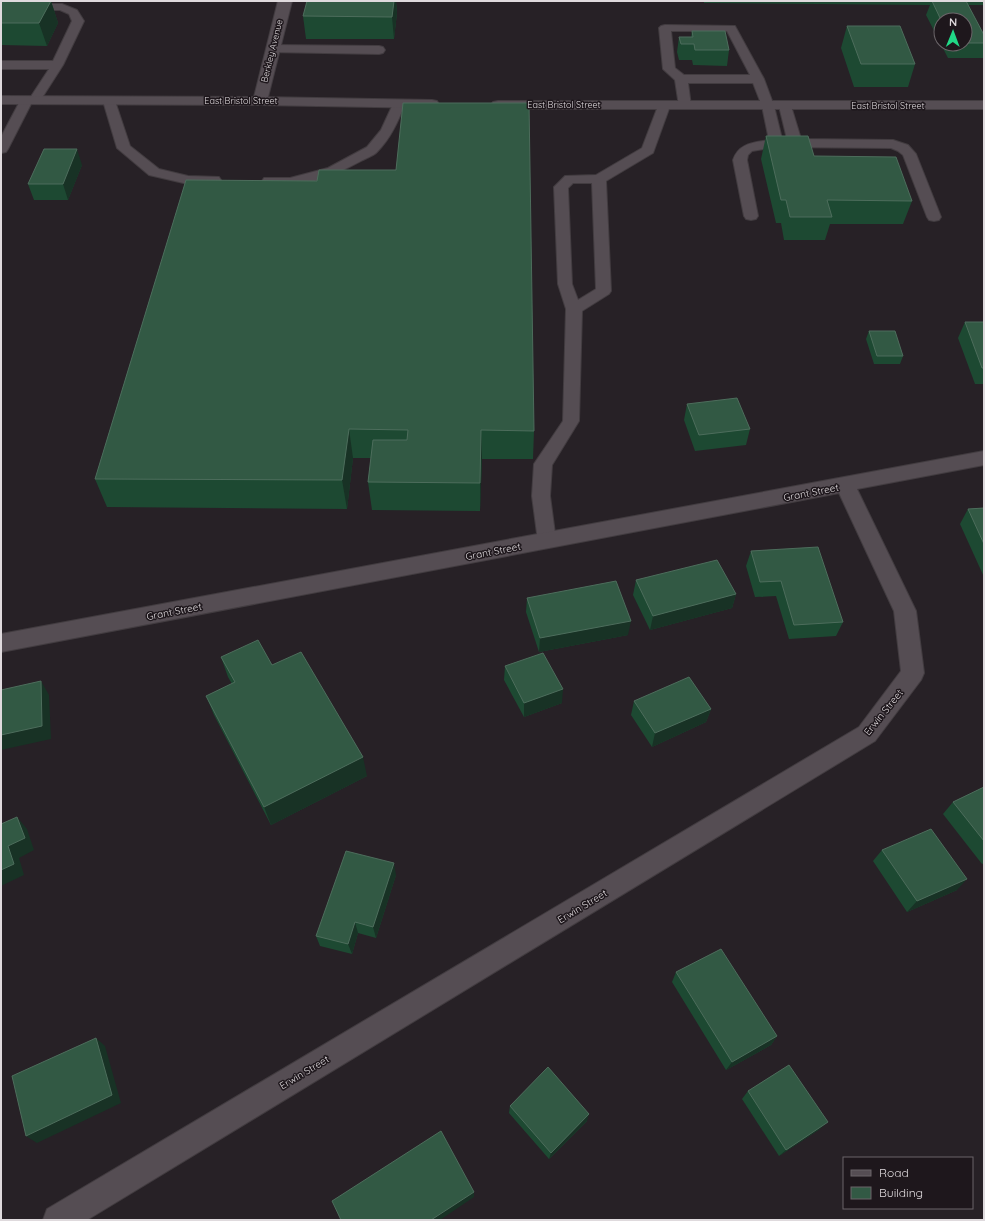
<svg xmlns="http://www.w3.org/2000/svg" width="985" height="1221" font-family="Quicksand,sans-serif">
<style>
.lines{fill:none;stroke-linecap:round;stroke-linejoin:round}
.lane-casing{stroke:#423c40;stroke-width:2}
.street-casing{stroke:#423c40;stroke-width:2}
.secondary-casing{stroke:#423c40;stroke-width:2}
.lane{fill:#554d53;fill-rule:evenodd}
.street{fill:#554d53;fill-rule:evenodd}
.secondary{fill:#554d53;fill-rule:evenodd}
.wall{fill:#1d4932;fill-rule:evenodd}
.shaded-wall{fill:#183225}
.building{fill:#325944;stroke:#4d6d5c}
.labels{text-anchor:middle;stroke-width:3;stroke-linejoin:round;paint-order:stroke}
.far-street-label{font-size:9px;fill:#dfdadd;stroke:#1e171c}
.street-label{font-size:10px;fill:#dfdadd;stroke:#1e171c}
</style>
<rect width="100%" height="100%" fill="#272126"/>
<g class="lines">
<defs>
<g id="lane">
<path d="M 1,4 L 62,4 L 77,10 L 84,21 L 63,65 L 38,104 L 31,104 L 8,149 L 6,152 L 1,153 L 1,137 L 20,101 L 22,98 L 30,98 L 49,69 L 1,69 L 1,61 L 53,61 L 72,21 L 69,14 L 60,10 L 1,10 Z"/>
<path d="M 665,25 L 735,26 L 764,79 L 774,106 L 782,139 L 787,139 L 779,106 L 781,103 L 789,103 L 791,106 L 801,139 L 893,140 L 908,145 L 916,154 L 941,217 L 939,220 L 934,221 L 929,220 L 927,217 L 903,155 L 898,151 L 891,148 L 776,147 L 752,151 L 748,155 L 747,160 L 758,216 L 756,219 L 751,220 L 746,219 L 744,216 L 733,160 C 739,143 753,143 769,140 L 762,106 L 753,83 L 688,83 L 691,106 L 689,109 L 681,109 L 679,106 L 675,80 L 663,69 L 659,28 L 661,26 ZM 671,31 L 727,31 L 750,75 L 684,75 L 675,68 Z"/>
<path d="M 273,45 L 379,46 L 383,47 L 385,50 L 383,53 L 379,54 L 269,52 L 267,49 L 269,46 Z"/>
<path d="M 109,97 L 113,98 L 115,101 L 130,146 L 159,169 L 188,176 L 219,177 L 221,180 L 219,183 L 188,184 L 149,175 L 117,148 L 103,101 L 105,98 Z"/>
<path d="M 399,100 L 403,101 L 405,104 C 398,121 391,138 377,152 C 373,156 366,158 361,161 C 334,176 295,192 264,184 L 262,181 L 264,178 L 290,178 L 328,168 L 367,147 L 381,130 L 393,104 L 395,101 Z"/>
<path d="M 664,102 L 668,103 L 670,106 L 653,153 L 606,181 L 611,291 L 609,294 L 582,311 L 579,421 L 552,465 L 550,496 L 556,541 L 553,546 L 547,548 L 541,546 L 538,541 L 532,496 L 534,464 L 563,421 L 566,309 L 558,284 L 554,187 L 565,176 L 596,175 L 642,148 L 658,106 L 660,103 ZM 573,183 L 592,183 L 596,289 L 578,300 L 572,284 L 568,188 Z"/>
</g>
<g id="street">
<path d="M 278,1 L 292,1 L 267,101 L 265,104 L 260,105 L 255,104 L 253,101 Z"/>
<path d="M 984,451 L 984,465 L 857,489 L 916,611 L 924,673 L 921,680 L 875,741 L 87,1220 L 43,1220 L 47,1209 L 859,727 L 901,671 L 894,611 L 839,493 L 1,652 L 1,634 Z"/>
</g>
<g id="secondary">
<path d="M 1,96 L 260,97 L 432,100 L 437,101 L 439,104 L 437,107 L 432,108 L 260,105 L 1,104 Z"/>
<path d="M 498,101 L 984,101 L 984,109 L 498,109 L 493,108 L 491,105 L 493,102 Z"/>
</g>
</defs>
<use href="#lane" class="lane-casing"/>
<use href="#street" class="street-casing"/>
<use href="#secondary" class="secondary-casing"/>
<use href="#lane" class="lane"/>
<use href="#street" class="street"/>
<use href="#secondary" class="secondary"/>
</g>
<g class="wall">
<path d="M 1,1 L 51,1 L 58,23 L 47,46 L 1,45 Z"/>
<path d="M 307,1 L 396,1 L 397,13 L 394,39 L 306,39 L 303,16 Z"/>
<path d="M 704,1 L 984,1 L 984,5 L 968,5 L 984,43 L 984,54 L 983,58 L 948,58 L 926,15 L 930,5 L 704,3 ZM 941,20 L 965,20 L 965,44 L 941,44 Z"/>
<path d="M 847,26 L 915,64 L 908,87 L 854,87 L 841,48 Z"/>
<path d="M 692,31 L 729,50 L 727,66 L 693,65 L 692,60 L 679,60 L 677,52 L 679,37 L 691,37 Z"/>
<path d="M 766,136 L 814,156 L 912,201 L 903,224 L 830,224 L 825,240 L 784,240 L 781,223 L 776,223 L 761,159 Z"/>
<path d="M 82,165 L 68,200 L 34,200 L 28,184 Z"/>
<path d="M 186,180 L 534,431 L 533,459 L 482,459 L 480,511 L 372,510 L 368,482 L 371,458 L 353,458 L 347,509 L 107,507 L 95,479 Z"/>
<path d="M 965,322 L 984,322 L 984,384 L 975,384 L 958,338 Z"/>
<path d="M 869,331 L 903,356 L 900,364 L 874,364 L 866,339 Z"/>
<path d="M 687,404 L 750,429 L 746,445 L 695,451 L 684,420 Z"/>
<path d="M 984,508 L 984,577 L 960,524 L 968,509 Z"/>
<path d="M 751,551 L 843,622 L 836,636 L 789,639 L 776,596 L 755,597 L 746,566 Z"/>
<path d="M 636,580 L 736,594 L 732,608 L 650,630 L 633,595 Z"/>
<path d="M 527,598 L 628,635 L 539,652 L 526,612 Z"/>
<path d="M 221,657 L 272,665 L 367,776 L 271,825 L 214,715 L 206,696 L 232,684 L 228,677 Z"/>
<path d="M 505,666 L 562,703 L 524,717 L 504,680 Z"/>
<path d="M 634,701 L 711,709 L 706,722 L 652,747 L 631,715 Z"/>
<path d="M 984,787 L 984,863 L 982,864 L 943,814 L 953,802 Z"/>
<path d="M 882,850 L 957,890 L 907,912 L 873,861 Z"/>
<path d="M 396,875 L 376,938 L 358,933 L 352,954 L 320,946 L 316,936 Z"/>
<path d="M 676,972 L 777,1036 L 771,1045 L 726,1070 L 672,982 Z"/>
<path d="M 748,1091 L 820,1129 L 779,1156 L 742,1099 Z"/>
<path d="M 510,1106 L 587,1121 L 549,1159 L 509,1113 Z"/>
</g>
<g class="shaded-wall">
<path d="M 51,1 L 58,23 L 47,46 L 39,23 Z"/>
<path d="M 394,1 L 396,1 L 397,13 L 394,39 L 392,17 Z"/>
<path d="M 77,149 L 82,165 L 68,200 L 63,184 Z"/>
<path d="M 349,429 L 353,458 L 347,509 L 342,480 Z"/>
<path d="M 481,430 L 482,459 L 480,511 L 480,483 Z"/>
<path d="M 736,594 L 732,608 L 650,630 L 653,616 Z"/>
<path d="M 631,621 L 628,635 L 539,652 L 540,638 Z"/>
<path d="M 41,681 L 49,695 L 51,739 L 1,750 L 1,735 Z"/>
<path d="M 563,689 L 562,703 L 524,717 L 524,703 Z"/>
<path d="M 711,709 L 706,722 L 652,747 L 655,733 Z"/>
<path d="M 363,757 L 367,776 L 271,825 L 264,807 Z"/>
<path d="M 17,817 L 27,829 L 34,850 L 19,858 L 24,875 L 1,886 L 1,870 Z"/>
<path d="M 394,863 L 396,875 L 376,938 L 373,927 Z"/>
<path d="M 967,879 L 957,890 L 907,912 L 917,901 Z"/>
<path d="M 355,922 L 358,933 L 352,954 L 348,944 Z"/>
<path d="M 777,1036 L 771,1045 L 726,1070 L 732,1062 Z"/>
<path d="M 96,1038 L 105,1046 L 121,1103 L 37,1143 L 26,1136 Z"/>
<path d="M 589,1114 L 587,1121 L 549,1159 L 551,1153 Z"/>
<path d="M 828,1122 L 820,1129 L 779,1156 L 786,1150 Z"/>
<path d="M 474,1192 L 474,1197 L 440,1220 L 431,1220 Z"/>
</g>
<g class="building">
<path d="M 1,1 L 51,1 L 39,23 L 1,23 Z"/>
<path d="M 307,1 L 394,1 L 392,17 L 303,16 Z"/>
<path d="M 932,1 L 966,1 L 984,35 L 984,43 L 965,43 L 965,20 L 941,20 Z"/>
<path d="M 847,26 L 900,26 L 915,64 L 861,64 Z"/>
<path d="M 692,31 L 725,31 L 729,50 L 695,50 L 694,44 L 681,44 L 679,37 L 693,37 Z"/>
<path d="M 403,103 L 529,103 L 534,431 L 481,430 L 480,483 L 368,482 L 373,440 L 407,440 L 408,430 L 349,429 L 342,480 L 95,479 L 186,180 L 317,181 L 319,170 L 396,170 Z"/>
<path d="M 766,136 L 808,136 L 814,156 L 896,157 L 912,201 L 827,200 L 832,217 L 790,217 L 786,200 L 781,200 Z"/>
<path d="M 44,149 L 77,149 L 63,184 L 28,184 Z"/>
<path d="M 965,322 L 984,322 L 984,368 L 982,368 Z"/>
<path d="M 869,331 L 895,331 L 903,356 L 877,356 Z"/>
<path d="M 737,398 L 750,429 L 699,435 L 687,404 Z"/>
<path d="M 984,508 L 984,544 L 968,509 Z"/>
<path d="M 818,547 L 843,622 L 794,625 L 781,581 L 760,582 L 751,551 Z"/>
<path d="M 717,560 L 736,594 L 653,616 L 636,580 Z"/>
<path d="M 616,581 L 631,621 L 540,638 L 527,598 Z"/>
<path d="M 258,640 L 272,665 L 301,652 L 363,757 L 264,807 L 206,696 L 235,682 L 221,657 Z"/>
<path d="M 543,653 L 563,689 L 524,703 L 505,666 Z"/>
<path d="M 689,677 L 711,709 L 655,733 L 634,701 Z"/>
<path d="M 41,681 L 42,726 L 1,735 L 1,690 Z"/>
<path d="M 984,787 L 984,841 L 953,802 Z"/>
<path d="M 17,817 L 25,838 L 8,846 L 14,864 L 1,870 L 1,824 Z"/>
<path d="M 931,829 L 967,879 L 917,901 L 882,850 Z"/>
<path d="M 346,851 L 394,863 L 373,927 L 355,922 L 348,944 L 316,936 Z"/>
<path d="M 721,949 L 777,1036 L 732,1062 L 676,972 Z"/>
<path d="M 96,1038 L 112,1095 L 26,1136 L 12,1076 Z"/>
<path d="M 789,1065 L 828,1122 L 786,1150 L 748,1091 Z"/>
<path d="M 548,1067 L 589,1114 L 551,1153 L 510,1106 Z"/>
<path d="M 441,1131 L 474,1192 L 431,1220 L 341,1220 L 332,1201 Z"/>
</g>
<g class="labels">
<g class="far-street-label">
<text transform="translate(272 51) rotate(-76)" y="3">Berkley Avenue</text>
<text x="241" y="104">East Bristol Street</text>
<text x="564" y="108">East Bristol Street</text>
<text x="888" y="109">East Bristol Street</text>
</g>
<g class="street-label">
<text transform="translate(811 492) rotate(-11)" y="4">Grant Street</text>
<text transform="translate(493 551) rotate(-11)" y="4">Grant Street</text>
<text transform="translate(174 611) rotate(-11)" y="4">Grant Street</text>
<text transform="translate(883 712) rotate(-51)" y="4">Erwin Street</text>
<text transform="translate(582 906) rotate(-31)" y="4">Erwin Street</text>
<text transform="translate(304 1072) rotate(-31)" y="4">Erwin Street</text>
</g>
</g>
<rect width="985" height="1221" fill="none" stroke="#dfdadd" stroke-width="4"/>
<rect x="843" y="1157" width="130" height="52" fill="#1e171c" stroke="#6b6569"/>
<rect x="851" y="1170" width="20" height="6" fill="#554d53" stroke="#6b6569"/>
<text x="879" y="1177" font-size="12" fill="#dfdadd">Road</text>
<rect x="851" y="1187" width="20" height="12" fill="#325944" stroke="#6b6569"/>
<text x="879" y="1197" font-size="12" fill="#dfdadd">Building</text>
<g transform="translate(953 32) rotate(1)"><circle r="19" fill="#1e171c" stroke="#6b6569"/>
<path d="M0-3L7 15L0 10L-7 15Z" fill="#21d887"/>
<text y="-6" font-size="11" font-weight="bold" text-anchor="middle" fill="#dfdadd">N</text>
</g>
</svg>
